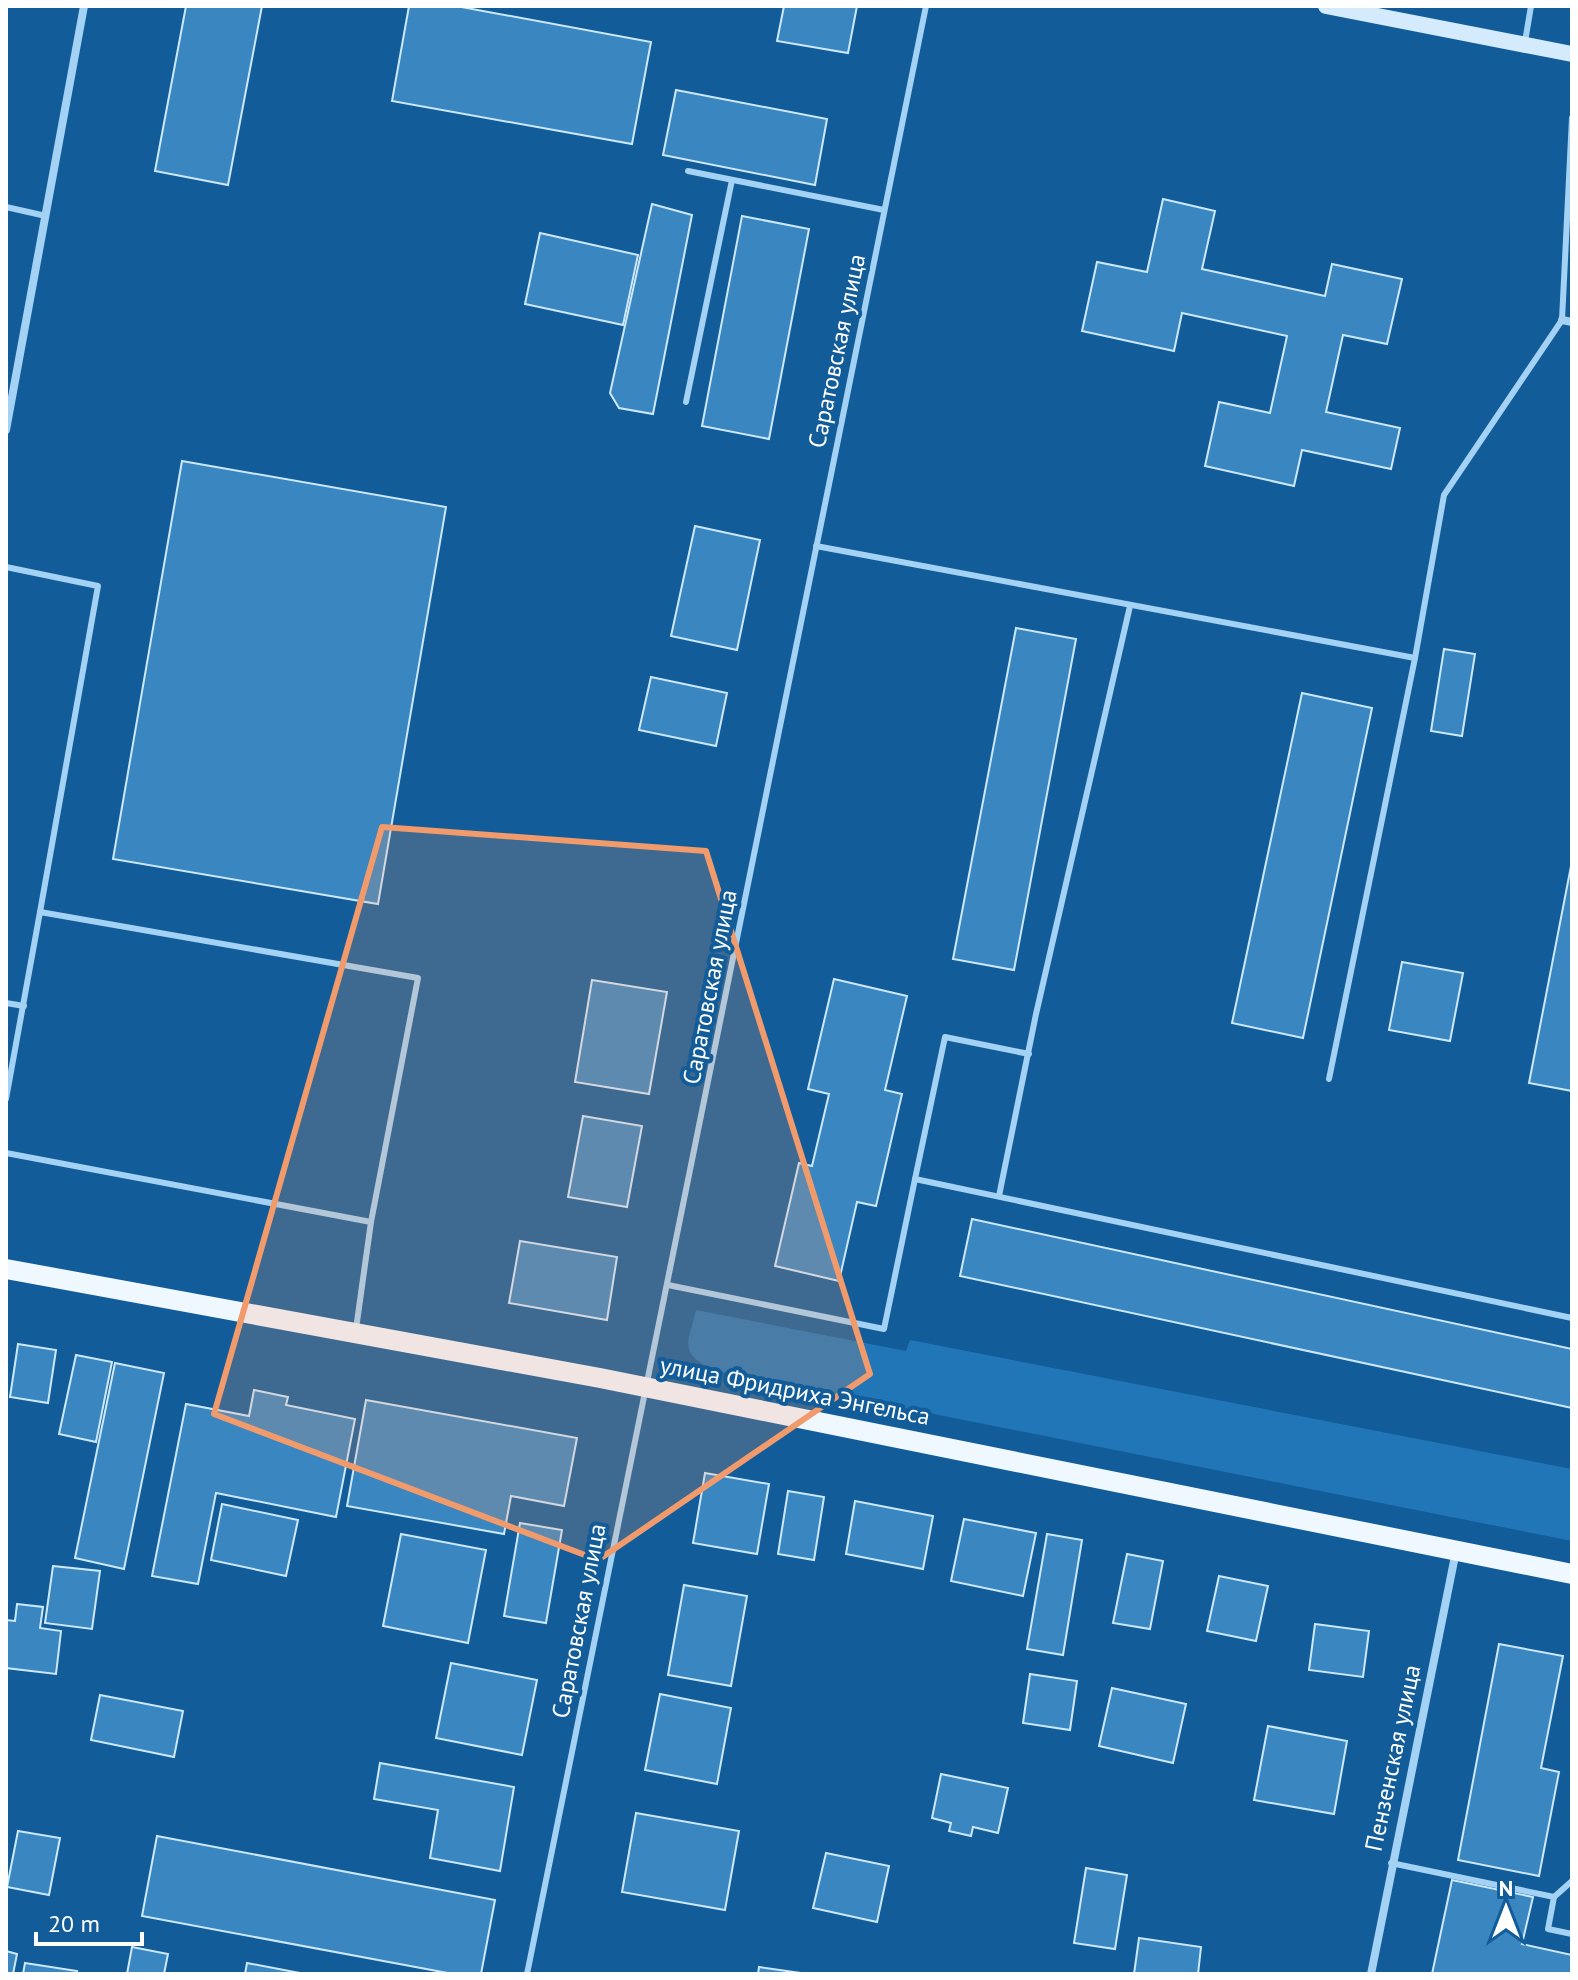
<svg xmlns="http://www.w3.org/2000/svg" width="1578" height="1980" font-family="'PT Sans',sans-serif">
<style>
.green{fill:#2076b6}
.building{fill:#3a86c1;stroke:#cce8fd;stroke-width:2}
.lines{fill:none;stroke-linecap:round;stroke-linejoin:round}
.service{stroke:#a4d2f4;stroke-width:6}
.minor{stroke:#a4d2f4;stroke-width:8}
.secondary{stroke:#d4eafd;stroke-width:16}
.primary{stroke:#f0f8ff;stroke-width:20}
.marked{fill:#f19b6d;fill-opacity:0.2;stroke:#f19b6d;stroke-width:6;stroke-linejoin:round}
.labels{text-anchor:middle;stroke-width:8;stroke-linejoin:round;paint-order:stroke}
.street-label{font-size:24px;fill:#fff;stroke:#125d99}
</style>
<rect width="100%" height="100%" fill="#125d99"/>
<path class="green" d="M 696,1310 L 906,1351 L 910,1340 L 1572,1469 L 1572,1541 L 713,1370 C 678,1352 688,1344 696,1310 Z"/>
<g class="building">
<path d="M 186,6 L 262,6 L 228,185 L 155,171 Z"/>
<path d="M 409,6 L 456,6 L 651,42 L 632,144 L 392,101 Z"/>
<path d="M 784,6 L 857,6 L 848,53 L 777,41 Z"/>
<path d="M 676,90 L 827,119 L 815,185 L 663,155 Z"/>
<path d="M 1163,199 L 1215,211 L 1202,269 L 1325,296 L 1332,264 L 1402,279 L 1387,344 L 1343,335 L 1326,412 L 1400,428 L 1391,469 L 1302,450 L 1294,486 L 1205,466 L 1219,402 L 1270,413 L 1287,336 L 1182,313 L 1174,351 L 1082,331 L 1097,262 L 1147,272 Z"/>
<path d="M 652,204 L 692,215 L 653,414 L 619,408 L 610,393 Z"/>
<path d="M 742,216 L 809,229 L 769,439 L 702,426 Z"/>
<path d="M 540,233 L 638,255 L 623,325 L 525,304 Z"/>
<path d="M 182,461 L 446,507 L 378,904 L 113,859 Z"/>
<path d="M 695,526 L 760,540 L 737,650 L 671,636 Z"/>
<path d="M 1016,628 L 1076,639 L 1014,970 L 953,959 Z"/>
<path d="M 1444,649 L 1475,654 L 1462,736 L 1431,731 Z"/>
<path d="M 651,677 L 727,693 L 716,746 L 639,730 Z"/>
<path d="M 1302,693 L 1372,708 L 1303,1038 L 1232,1023 Z"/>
<path d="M 1572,861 L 1572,1091 L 1529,1083 Z"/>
<path d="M 1402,962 L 1463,973 L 1450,1041 L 1389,1030 Z"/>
<path d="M 834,979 L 907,996 L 885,1090 L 902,1094 L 876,1206 L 857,1202 L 839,1281 L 775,1266 L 799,1163 L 812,1166 L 829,1094 L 808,1089 Z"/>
<path d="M 592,980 L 667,992 L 649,1094 L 575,1082 Z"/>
<path d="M 583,1116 L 642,1126 L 627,1207 L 568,1197 Z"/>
<path d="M 972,1219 L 1572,1349 L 1572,1408 L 960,1276 Z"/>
<path d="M 520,1241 L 617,1257 L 607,1320 L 509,1303 Z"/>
<path d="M 18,1344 L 56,1350 L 48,1403 L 10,1397 Z"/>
<path d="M 76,1355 L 112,1362 L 96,1442 L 59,1434 Z"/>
<path d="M 115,1363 L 164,1373 L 124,1569 L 75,1558 Z"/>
<path d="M 254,1390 L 288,1397 L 286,1405 L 355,1419 L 336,1517 L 216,1493 L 198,1584 L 152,1576 L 186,1404 L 249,1416 Z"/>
<path d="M 366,1400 L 577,1438 L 564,1506 L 511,1496 L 504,1534 L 347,1506 Z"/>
<path d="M 705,1473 L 769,1484 L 757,1554 L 693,1543 Z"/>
<path d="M 788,1491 L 824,1497 L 814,1560 L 778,1554 Z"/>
<path d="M 855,1501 L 933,1516 L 923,1569 L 846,1554 Z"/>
<path d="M 222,1504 L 298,1520 L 286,1576 L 211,1560 Z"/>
<path d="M 964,1519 L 1036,1533 L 1023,1596 L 951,1581 Z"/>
<path d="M 520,1523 L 562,1530 L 546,1623 L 504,1616 Z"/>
<path d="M 401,1534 L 486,1550 L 468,1643 L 383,1626 Z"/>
<path d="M 1047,1534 L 1082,1540 L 1063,1655 L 1027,1649 Z"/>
<path d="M 1127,1554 L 1163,1561 L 1150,1629 L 1113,1623 Z"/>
<path d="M 53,1566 L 100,1571 L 92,1629 L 45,1623 Z"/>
<path d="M 1219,1576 L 1268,1586 L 1256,1641 L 1207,1631 Z"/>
<path d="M 684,1585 L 747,1596 L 731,1686 L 668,1675 Z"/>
<path d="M 17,1604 L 43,1607 L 40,1628 L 61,1631 L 56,1674 L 6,1668 L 6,1620 L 15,1621 Z"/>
<path d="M 1315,1624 L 1369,1631 L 1363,1677 L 1309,1670 Z"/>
<path d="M 1499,1644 L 1563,1656 L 1541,1768 L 1559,1772 L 1539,1876 L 1458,1860 Z"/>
<path d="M 451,1663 L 537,1680 L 522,1755 L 436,1738 Z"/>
<path d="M 1030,1674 L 1077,1681 L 1070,1730 L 1023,1723 Z"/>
<path d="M 1112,1688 L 1186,1704 L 1173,1763 L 1099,1746 Z"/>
<path d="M 660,1694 L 731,1708 L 717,1784 L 645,1770 Z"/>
<path d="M 100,1695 L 183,1711 L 174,1757 L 91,1740 Z"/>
<path d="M 1268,1726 L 1347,1741 L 1334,1814 L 1254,1800 Z"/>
<path d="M 380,1763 L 514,1787 L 500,1871 L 430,1858 L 438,1810 L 374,1799 Z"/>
<path d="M 941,1774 L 1008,1788 L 998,1833 L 973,1827 L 971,1836 L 949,1831 L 951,1823 L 932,1818 Z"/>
<path d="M 636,1813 L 739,1831 L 725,1910 L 622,1892 Z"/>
<path d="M 18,1831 L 60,1838 L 49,1895 L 7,1887 Z"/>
<path d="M 157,1836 L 495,1900 L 481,1974 L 453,1974 L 142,1916 Z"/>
<path d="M 826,1853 L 889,1866 L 877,1922 L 813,1908 Z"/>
<path d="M 1086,1868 L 1127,1875 L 1115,1949 L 1074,1943 Z"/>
<path d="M 1452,1880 L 1533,1897 L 1522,1944 L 1572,1955 L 1572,1974 L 1432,1974 Z"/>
<path d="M 1139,1938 L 1201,1947 L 1198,1974 L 1134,1974 Z"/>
<path d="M 132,1947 L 168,1954 L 164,1974 L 127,1974 Z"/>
<path d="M 6,1951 L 17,1954 L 13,1974 L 6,1974 Z"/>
<path d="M 25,1963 L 77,1971 L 76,1974 L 23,1974 Z"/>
<path d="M 247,1963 L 305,1974 L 245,1974 Z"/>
<path d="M 759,1967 L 808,1974 L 758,1974 Z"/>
</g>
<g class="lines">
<g class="service">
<path d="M 1525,42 L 1531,6"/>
<path d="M 688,171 L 884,210"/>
<path d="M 6,207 L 46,216"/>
<path d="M 686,402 L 732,180"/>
<path d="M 816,546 L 1415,658 L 1444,495 L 1562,320 L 1572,118"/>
<path d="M 6,567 L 98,586 L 40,912"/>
<path d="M 6,1003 L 24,1006"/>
<path d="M 1329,1079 L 1415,658"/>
<path d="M 6,1099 L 40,912 L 418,978 L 371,1222 L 356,1329"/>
<path d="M 6,1153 L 371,1222"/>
<path d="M 915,1179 L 945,1037 L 1029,1054"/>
<path d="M 999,1196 L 1036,1014 L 1130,606"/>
<path d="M 668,1285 L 884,1329 L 915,1179 L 1572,1318"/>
<path d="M 1391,1863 L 1554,1897 L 1548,1929 L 1572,1934"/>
<path d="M 1554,1897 L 1572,1881"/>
<path d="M 527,1974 L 926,6"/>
</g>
<g class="minor">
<path d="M 1562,320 L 1572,322"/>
<path d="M 6,430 L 84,6"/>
<path d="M 1371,1974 L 1456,1551"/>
</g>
<path class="secondary" d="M 1326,6 L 1572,54"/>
<path class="primary" d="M 6,1269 L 600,1378 L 1572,1574"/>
</g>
<path class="marked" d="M 382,827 L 706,851 L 870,1374 L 598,1560 L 214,1414 Z"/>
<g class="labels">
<g class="street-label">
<text transform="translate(837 351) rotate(-78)" y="8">Саратовская улица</text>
<text transform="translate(710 987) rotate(-79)" y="8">Саратовская улица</text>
<text transform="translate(795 1391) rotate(11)" y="8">улица Фридриха Энгельса</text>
<text transform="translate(579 1621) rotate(-79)" y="8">Саратовская улица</text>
<text transform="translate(1393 1758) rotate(-78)" y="8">Пензенская улица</text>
</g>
</g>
<rect width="1578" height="1980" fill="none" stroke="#ffffff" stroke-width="16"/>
<g transform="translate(1506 1908)" stroke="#125d99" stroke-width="6" paint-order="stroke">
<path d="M0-6L14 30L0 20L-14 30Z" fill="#ffffff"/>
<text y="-12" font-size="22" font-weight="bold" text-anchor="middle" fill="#ffffff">N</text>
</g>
<path d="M36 1932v12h106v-12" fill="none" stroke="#ffffff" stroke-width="4"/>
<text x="48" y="1932" font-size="24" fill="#ffffff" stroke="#125d99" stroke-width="6" paint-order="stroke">20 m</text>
</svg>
